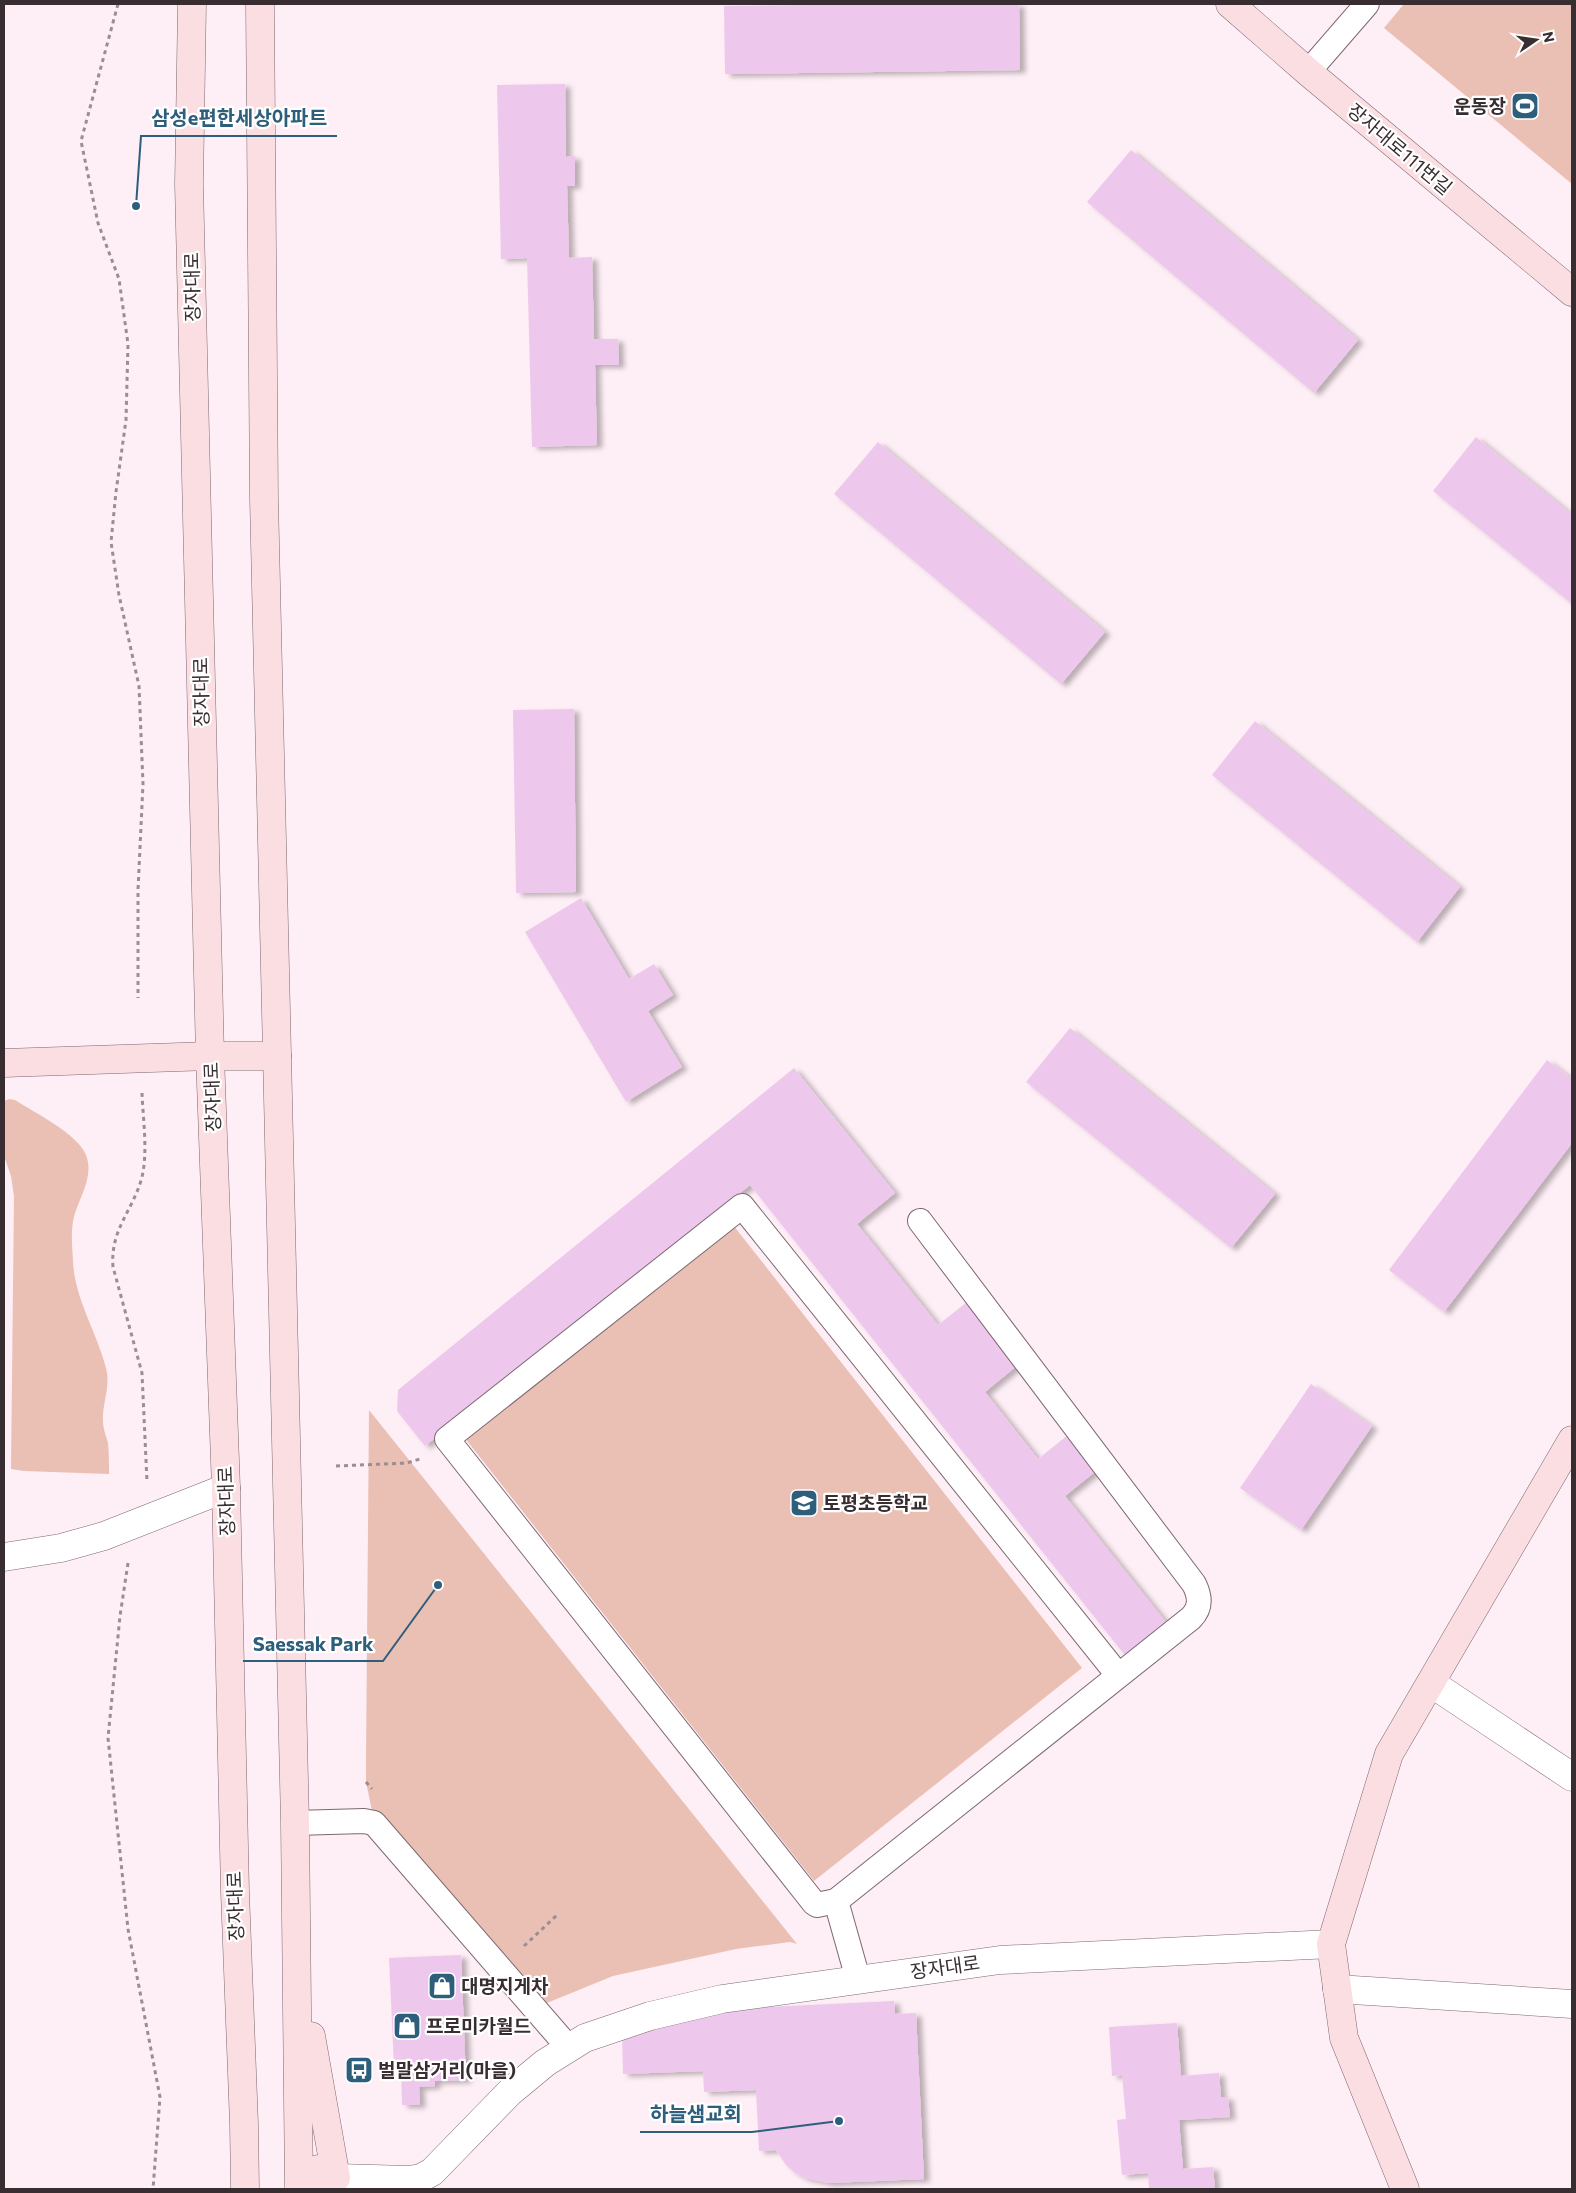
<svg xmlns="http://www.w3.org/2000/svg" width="1576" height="2193" font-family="Commissioner,'Noto Sans KR',sans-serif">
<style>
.green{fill:#eac0b5}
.building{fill:#eec7ed;filter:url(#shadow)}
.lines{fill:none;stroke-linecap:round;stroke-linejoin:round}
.lane-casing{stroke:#7d6871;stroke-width:26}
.street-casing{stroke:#7d6871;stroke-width:29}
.secondary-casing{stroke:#7d6871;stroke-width:29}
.path{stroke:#9a8d93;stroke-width:3;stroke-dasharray:4 4;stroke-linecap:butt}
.lane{stroke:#fff;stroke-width:24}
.street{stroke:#fff;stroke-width:28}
.secondary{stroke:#fbdee2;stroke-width:28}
.labels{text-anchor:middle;stroke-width:4.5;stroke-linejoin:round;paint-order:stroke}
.poi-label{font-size:19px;font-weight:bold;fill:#382e32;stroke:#fff;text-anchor:start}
.street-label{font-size:19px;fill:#382e32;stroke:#fff}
.leader{fill:none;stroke:#2d5f7c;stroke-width:2}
.callout-dot{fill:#2d5f7c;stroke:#fff;stroke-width:2}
.callout-label{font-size:20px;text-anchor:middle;font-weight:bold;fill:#2d5f7c;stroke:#fff;stroke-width:4.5;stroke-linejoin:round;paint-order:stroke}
</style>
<defs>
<filter id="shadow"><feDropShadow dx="5.5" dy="3" stdDeviation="2.5" flood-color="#0004"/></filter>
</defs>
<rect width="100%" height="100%" fill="#feeef5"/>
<g class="green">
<path d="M 1404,4 L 1572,4 L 1572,184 L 1384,28 Z"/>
<path d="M 9,1099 L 15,1100 C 35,1113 78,1134 86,1155 C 95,1178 77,1200 73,1221 C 71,1234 72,1247 73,1260 C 74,1298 97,1332 106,1368 C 111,1387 102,1403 103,1421 C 103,1428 106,1436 108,1443 C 109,1453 109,1464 109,1474 L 24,1471 L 11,1469 L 14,1196 L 11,1176 L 4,1156 L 4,1101 Z"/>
<path d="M 733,1225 L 1082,1668 L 814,1881 L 464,1437 Z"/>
<path d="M 369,1410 L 797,1944 L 790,1942 L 736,1949 L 613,1976 L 542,2005 L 372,1811 L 366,1782 L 366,1759 Z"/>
</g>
<g class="building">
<path d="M 888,4 L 1019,4 L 1020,70 L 725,74 L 724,6 Z"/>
<path d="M 565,84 L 566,157 L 575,156 L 575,186 L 567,186 L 569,258 L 592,257 L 594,339 L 618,339 L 619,365 L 595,365 L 597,445 L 532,447 L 527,258 L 501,259 L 497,85 Z"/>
<path d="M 1131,150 L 1358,340 L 1314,393 L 1087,202 Z"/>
<path d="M 1476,437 L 1572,515 L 1572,604 L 1433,491 Z"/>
<path d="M 878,442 L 1105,632 L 1061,684 L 834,494 Z"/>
<path d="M 574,709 L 576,892 L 516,893 L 513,710 Z"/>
<path d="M 1255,721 L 1460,887 L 1417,942 L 1212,775 Z"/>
<path d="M 581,898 L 629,979 L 654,964 L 673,995 L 648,1011 L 682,1067 L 626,1102 L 525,932 Z"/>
<path d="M 1070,1028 L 1275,1194 L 1231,1248 L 1026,1082 Z"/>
<path d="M 1547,1060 L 1572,1079 L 1572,1143 L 1444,1312 L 1389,1270 Z"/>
<path d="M 794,1068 L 895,1193 L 857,1224 L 938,1325 L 967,1302 L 1018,1365 L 985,1392 L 1038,1459 L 1068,1435 L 1096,1471 L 1065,1496 L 1169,1626 L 1128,1659 L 750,1185 L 425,1446 L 397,1411 L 398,1390 Z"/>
<path d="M 1311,1384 L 1372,1426 L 1301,1530 L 1240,1488 Z"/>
<path d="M 461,1955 L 466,2080 L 435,2081 L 435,2086 L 419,2087 L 420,2105 L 402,2105 L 401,2066 L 394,2066 L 389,1958 Z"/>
<path d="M 894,2001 L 895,2014 L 916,2013 L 924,2179 L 829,2183 L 805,2178 L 795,2173 L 786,2165 L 776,2150 L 759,2151 L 756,2090 L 704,2092 L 703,2071 L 623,2074 L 622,2032 L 654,2030 L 654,2021 L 686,2011 Z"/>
<path d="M 1177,2023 L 1181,2076 L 1219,2073 L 1221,2097 L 1228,2097 L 1230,2117 L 1179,2120 L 1183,2169 L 1213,2167 L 1215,2189 L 1149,2189 L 1148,2173 L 1122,2175 L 1117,2120 L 1126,2119 L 1122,2075 L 1112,2076 L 1109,2027 Z"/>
</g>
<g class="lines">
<defs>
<g id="lane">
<path d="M 1308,72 L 1367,4"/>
<path d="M 295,1823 L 364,1821 L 374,1823 L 569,2048"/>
<path d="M 836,1901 L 817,1905 L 814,1903 L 447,1439 L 742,1206 L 1118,1675"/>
<path d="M 858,1979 L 836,1901 L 1191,1618 C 1202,1607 1200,1596 1194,1584 L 920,1221"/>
</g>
<g id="street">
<path d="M 4,1557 L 61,1548 L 104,1536 L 226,1488"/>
<path d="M 1431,1683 L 1572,1777"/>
<path d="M 1337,1989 L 1572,2004"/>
<path d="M 336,2178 L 409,2180 L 421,2178 L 432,2172 L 510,2092 L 545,2063 L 585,2038 L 650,2016 L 722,1999 L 1000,1960 L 1331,1944"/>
</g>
<g id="secondary">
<path d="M 192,4 L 189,184 L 210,1056 L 226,1488 L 235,1892 L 244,2124 L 245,2189"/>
<path d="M 260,4 L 264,499 L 295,1823 L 299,2189"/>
<path d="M 1230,4 L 1308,72 L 1572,292"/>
<path d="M 4,1063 L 210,1056 L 277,1056"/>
<path d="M 311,2036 L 336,2178 L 318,2169 L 325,2189"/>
<path d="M 1405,2189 L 1344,2038 L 1331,1944 L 1389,1754 L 1572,1440"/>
</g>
</defs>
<use href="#lane" class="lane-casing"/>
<use href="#street" class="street-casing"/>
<use href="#secondary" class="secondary-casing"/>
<g class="path">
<path d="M 118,4 L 81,141 L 98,223 L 119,279 L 128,344 L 126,420 L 116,492 L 111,542 L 119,595 L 139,686 L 143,784 L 138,890 L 138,998"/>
<path d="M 142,1093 C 143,1120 148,1151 142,1177 C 133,1211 110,1229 113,1267 L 142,1373 L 147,1482"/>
<path d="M 336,1466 L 407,1463 L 423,1458"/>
<path d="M 128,1563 L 120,1616 L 108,1738 L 128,1929 L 160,2097 L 153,2189"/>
<path d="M 366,1782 L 372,1789"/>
<path d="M 524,1946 L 557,1915"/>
</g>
<use href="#lane" class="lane"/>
<use href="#street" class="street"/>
<use href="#secondary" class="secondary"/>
</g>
<defs>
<symbol id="stadium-square" viewBox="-11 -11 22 22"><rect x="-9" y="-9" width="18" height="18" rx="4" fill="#2d5f7c" stroke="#fff"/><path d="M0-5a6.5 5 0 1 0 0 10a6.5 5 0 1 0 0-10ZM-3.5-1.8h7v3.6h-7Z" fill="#fff"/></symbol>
<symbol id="school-square" viewBox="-11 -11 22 22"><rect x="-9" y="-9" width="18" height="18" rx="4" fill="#2d5f7c" stroke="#fff"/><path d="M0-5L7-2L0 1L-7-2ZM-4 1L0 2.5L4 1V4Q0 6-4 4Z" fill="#fff"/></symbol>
<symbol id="shop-square" viewBox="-11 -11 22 22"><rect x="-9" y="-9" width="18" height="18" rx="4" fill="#2d5f7c" stroke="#fff"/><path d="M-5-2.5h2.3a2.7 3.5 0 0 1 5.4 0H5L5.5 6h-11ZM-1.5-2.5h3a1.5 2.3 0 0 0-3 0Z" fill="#fff"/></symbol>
<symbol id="bus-square" viewBox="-11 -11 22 22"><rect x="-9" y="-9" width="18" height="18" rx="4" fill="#2d5f7c" stroke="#fff"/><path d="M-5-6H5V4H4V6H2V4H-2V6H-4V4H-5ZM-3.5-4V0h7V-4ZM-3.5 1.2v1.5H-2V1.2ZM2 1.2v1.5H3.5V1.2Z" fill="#fff"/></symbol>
</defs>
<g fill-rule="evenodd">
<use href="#stadium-square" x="1509" y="90" width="32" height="32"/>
<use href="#school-square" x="788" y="1487" width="32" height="32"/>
<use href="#shop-square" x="426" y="1970" width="32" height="32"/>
<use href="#shop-square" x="391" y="2010" width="32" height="32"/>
<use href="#bus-square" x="343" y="2054" width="32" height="32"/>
</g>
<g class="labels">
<g class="poi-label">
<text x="1506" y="113" text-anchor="end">운동장</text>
<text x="823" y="1510">토평초등학교</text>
<text x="461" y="1993">대명지게차</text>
<text x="426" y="2033">프로미카월드</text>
<text x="378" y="2077">벌말삼거리(마을)</text>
</g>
<g class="street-label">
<text transform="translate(1400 149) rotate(40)" y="7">장자대로111번길</text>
<text transform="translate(192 287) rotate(-91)" y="7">장자대로</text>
<text transform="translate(201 692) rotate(-91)" y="7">장자대로</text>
<text transform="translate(212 1097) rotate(-92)" y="7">장자대로</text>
<text transform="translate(226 1501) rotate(-92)" y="7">장자대로</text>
<text transform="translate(235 1906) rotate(-92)" y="7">장자대로</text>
<text transform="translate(945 1967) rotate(-8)" y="7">장자대로</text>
</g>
</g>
<path class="leader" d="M136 206L141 136H337M438 1585L383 1661H243M839 2121L752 2132H640"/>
<g class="callout-dot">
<circle cx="136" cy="206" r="5"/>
<circle cx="438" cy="1585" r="5"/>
<circle cx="839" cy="2121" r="5"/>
</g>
<g class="callout-label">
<text x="239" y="125">삼성e편한세상아파트</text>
<text x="313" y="1651">Saessak Park</text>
<text x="696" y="2121">하늘샘교회</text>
</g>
<rect width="1576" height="2193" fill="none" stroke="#382e32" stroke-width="10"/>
<g transform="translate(1536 40) rotate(77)" stroke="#ffffff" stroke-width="4" paint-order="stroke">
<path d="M0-4L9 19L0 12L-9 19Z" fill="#382e32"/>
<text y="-8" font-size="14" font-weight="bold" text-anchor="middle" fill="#382e32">N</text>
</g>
</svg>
